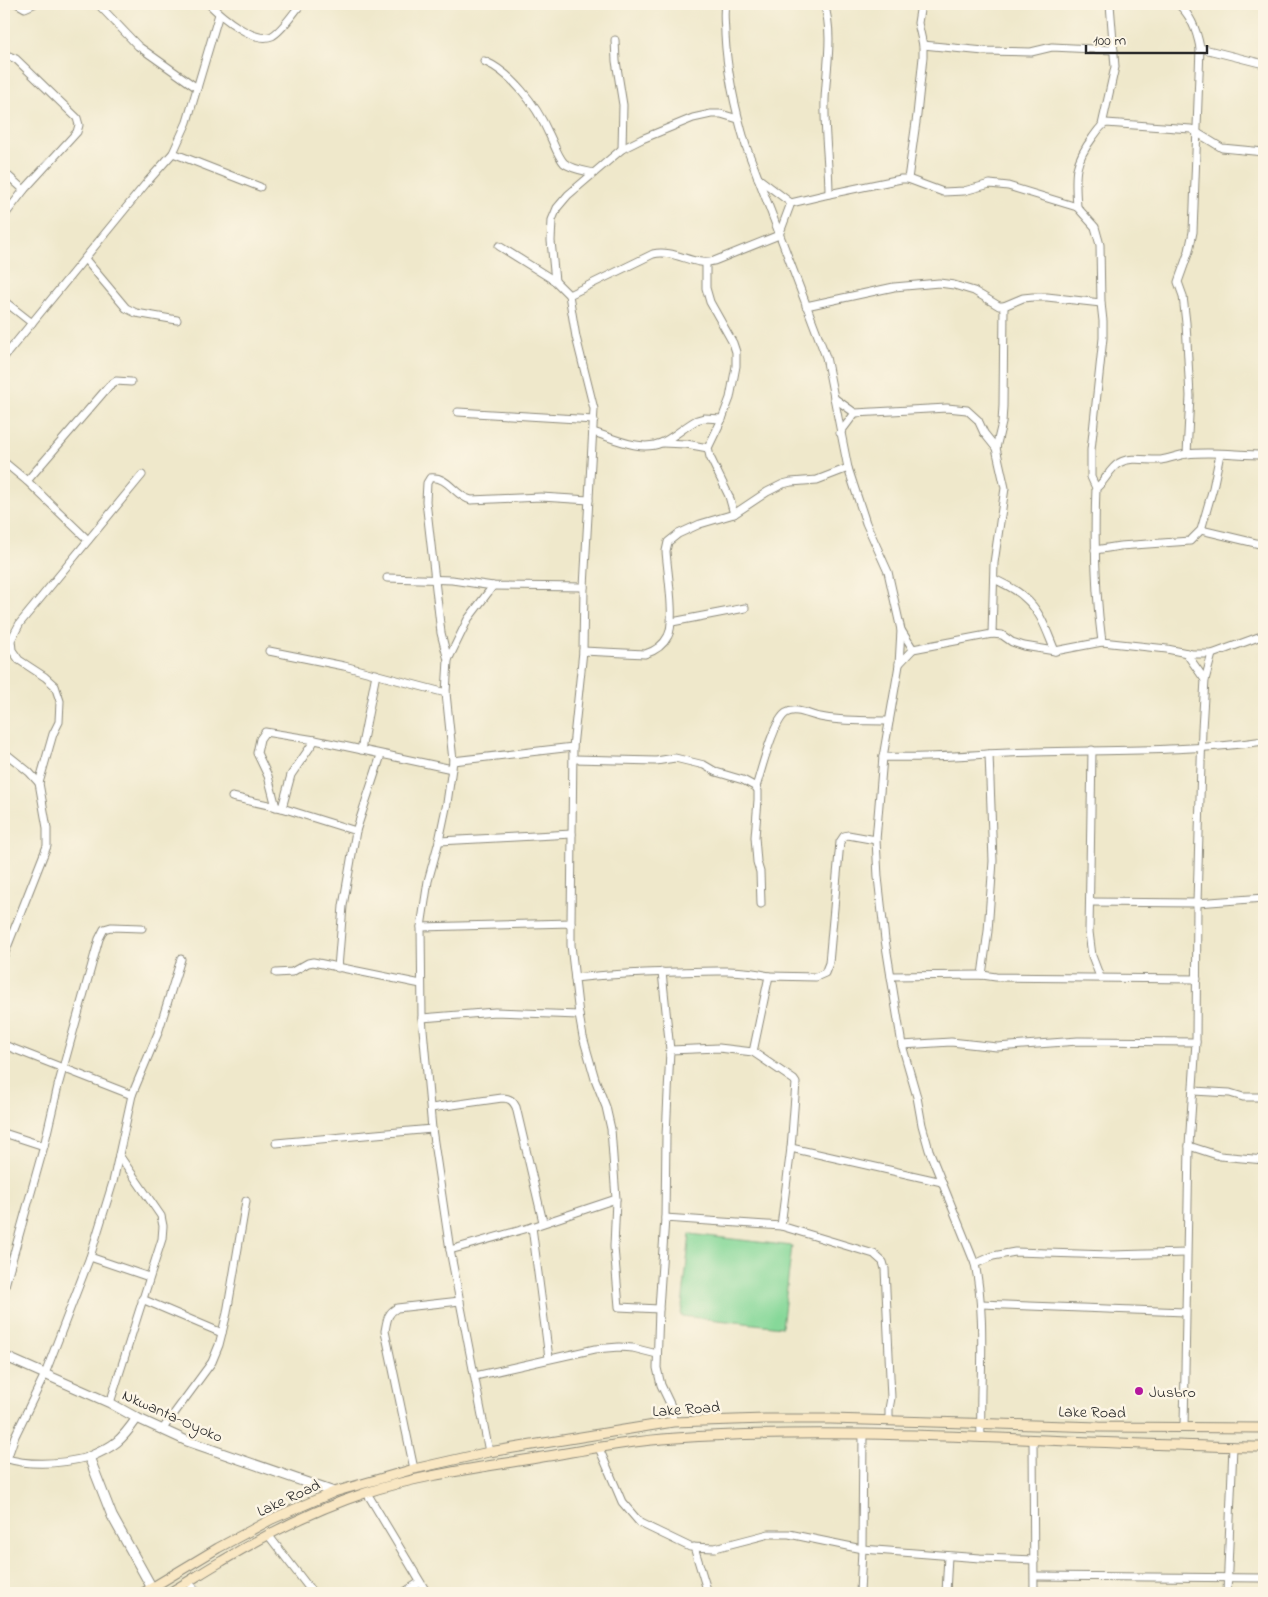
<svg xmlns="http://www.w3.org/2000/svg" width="1268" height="1597" font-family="'Indie Flower',sans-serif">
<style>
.garden{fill:#86d899;stroke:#588262}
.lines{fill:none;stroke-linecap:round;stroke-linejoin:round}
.minor-casing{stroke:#8d8a7b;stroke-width:9}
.tertiary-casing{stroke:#8d8a7b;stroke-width:11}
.secondary-casing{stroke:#8d8a7b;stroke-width:11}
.minor{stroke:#fff;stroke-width:7}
.tertiary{stroke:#fff;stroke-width:9}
.secondary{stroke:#f9e7c3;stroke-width:9}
.poi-dot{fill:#b5179e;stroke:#fcf5e5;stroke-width:2}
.labels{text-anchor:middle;stroke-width:5;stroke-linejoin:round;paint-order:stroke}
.poi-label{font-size:16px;fill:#2b2b2b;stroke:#fcf5e5;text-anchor:start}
.street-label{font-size:16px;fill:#2b2b2b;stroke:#fcf5e5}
</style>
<rect width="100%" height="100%" fill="#fcf5e5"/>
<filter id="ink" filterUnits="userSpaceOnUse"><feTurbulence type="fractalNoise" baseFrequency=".02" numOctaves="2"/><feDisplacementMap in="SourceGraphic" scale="10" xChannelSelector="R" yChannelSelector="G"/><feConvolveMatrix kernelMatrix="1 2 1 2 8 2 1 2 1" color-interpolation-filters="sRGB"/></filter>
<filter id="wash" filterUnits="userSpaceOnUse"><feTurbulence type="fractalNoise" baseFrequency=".0096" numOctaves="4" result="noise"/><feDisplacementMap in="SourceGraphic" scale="20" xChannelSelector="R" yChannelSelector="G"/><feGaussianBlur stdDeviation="1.12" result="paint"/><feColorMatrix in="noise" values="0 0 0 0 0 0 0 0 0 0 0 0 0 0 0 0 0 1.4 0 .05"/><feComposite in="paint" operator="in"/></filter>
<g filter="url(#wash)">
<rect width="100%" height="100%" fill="#efe8cb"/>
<path class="garden" d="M 690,1234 L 792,1246 L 782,1327 L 681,1316 Z"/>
</g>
<g filter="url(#ink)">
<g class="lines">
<defs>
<g id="minor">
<path d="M 18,4 L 25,8 L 34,4"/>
<path d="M 98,4 L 138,46 L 197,88"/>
<path d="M 209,4 C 221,16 254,44 272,36 C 282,31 294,12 301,4"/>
<path d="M 725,4 C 723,14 725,25 725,35 C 727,73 735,109 746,146 L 826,357 L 848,468 L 866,523 L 888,572 L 901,630 L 899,665 L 883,757"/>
<path d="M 824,4 C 834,34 826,70 825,100 C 824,131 829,163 829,194"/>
<path d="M 1178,4 C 1191,15 1197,31 1200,48 L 1264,64"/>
<path d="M 615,40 L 616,61 L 623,105 L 622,149"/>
<path d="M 923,45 L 984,51 L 1031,52 L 1052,47 L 1114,50"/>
<path d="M 4,54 L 16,59 L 77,118 L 79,125 L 77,132 L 24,190 L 4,216"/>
<path d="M 484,61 C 512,73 536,105 548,132 C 553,141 557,155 564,163 C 571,169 585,171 594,173"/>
<path d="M 1102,125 L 1115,67 L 1110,4"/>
<path d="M 173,153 L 260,187"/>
<path d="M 4,172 L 24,190"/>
<path d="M 758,178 L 791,203"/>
<path d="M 908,179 L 917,115 L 923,57 L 923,45 L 918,23 L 921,4"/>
<path d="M 1077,207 C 1075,175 1073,164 1093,137 C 1097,132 1100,126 1106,123 L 1191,129 L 1222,148 L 1264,152"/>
<path d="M 85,259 L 126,308 L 136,313 L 177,320"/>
<path d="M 706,263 L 706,288 L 710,302 L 733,343 L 736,352 L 736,366 L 730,398 L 722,419 L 708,448 L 710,457 L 729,496 L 734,514"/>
<path d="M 555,281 L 551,241 L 552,220 L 557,208 L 568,195 L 622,149 L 642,139 L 693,118 L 711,114 L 721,114 L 738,119"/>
<path d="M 569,295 L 653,254 C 675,249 694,267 714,261 L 779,235 L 791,203 L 829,194 L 901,179 L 908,179 L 943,192 L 964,191 L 990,184 L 1008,186 L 1077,207 L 1095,227 L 1100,245 L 1101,303 L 1103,321 L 1103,338 L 1091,450 L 1091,477 L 1096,488"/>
<path d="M 4,301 L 32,323"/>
<path d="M 806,306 L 894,287 L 939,283 L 954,285 L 974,291 L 999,306 L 1004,306 L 1023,298 L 1033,297 L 1047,297 L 1101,303"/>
<path d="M 4,357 L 148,181 L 173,153 L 187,122 L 219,14"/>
<path d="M 834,398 L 855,413 L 947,408 L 967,410 L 978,420 L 984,433 L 996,448"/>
<path d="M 458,412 L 594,420"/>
<path d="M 593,432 C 613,438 640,452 661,443 C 673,438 685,426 697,420 L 704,418 L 722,419"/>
<path d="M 840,433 L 855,413"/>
<path d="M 662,443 L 686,444 L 708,448"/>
<path d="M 1187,454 L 1190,396 L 1186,323 L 1183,296 L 1178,282 L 1189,251 L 1193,232 L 1200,48"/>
<path d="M 1264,455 C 1239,455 1212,451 1187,454 C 1178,455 1169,459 1161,460 C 1147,461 1132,456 1119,463 C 1109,469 1105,482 1096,488 C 1094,540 1095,591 1102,642 L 1167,649 L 1192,654 L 1212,654 L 1264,635"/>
<path d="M 4,462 L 27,481 L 88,540"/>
<path d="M 27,481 L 109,386 L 116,381 L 131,382"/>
<path d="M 1201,530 L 1264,545"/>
<path d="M 1095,550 L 1120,546 L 1190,541 L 1201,530 L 1213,488 L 1220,454"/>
<path d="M 387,578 L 452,580 L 493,586 L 584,587"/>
<path d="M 994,579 C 1004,584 1016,589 1024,597 C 1041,611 1047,632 1055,651"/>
<path d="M 672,622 L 745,608"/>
<path d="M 901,630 L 913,649 L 992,634 L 1002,635 L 1012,642 L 1024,646 L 1055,651 L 1102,642"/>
<path d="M 992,634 L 994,563 L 1005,488 L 996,448 L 1002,423 L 1003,406 L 1004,306"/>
<path d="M 269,651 L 344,666 L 446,693"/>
<path d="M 583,651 L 645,654 C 655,651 663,646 668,636 C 676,621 667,569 666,551 L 668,542 L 678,534 L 700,524 L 734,514 L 767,492 L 783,484 L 791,482 L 817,480 L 848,468"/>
<path d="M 1186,653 L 1205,680"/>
<path d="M 448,660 L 441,633 L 426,501 L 427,483 L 430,478 C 449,476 454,496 471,500 L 541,497 L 589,500"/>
<path d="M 899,664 L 913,649"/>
<path d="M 361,750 L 376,674"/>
<path d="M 1092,750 L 1089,932 L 1092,956 L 1100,977"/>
<path d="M 4,752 L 29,772 L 39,783"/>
<path d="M 574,759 L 656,761 L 675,758 L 704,765 L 716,772 L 743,780 L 756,787"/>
<path d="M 453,761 L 446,693 L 448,660 L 468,619 L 493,586"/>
<path d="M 232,797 L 282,808 L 356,831 L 381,755"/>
<path d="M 276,807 L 268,776 L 257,753 L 260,739 L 265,732 L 315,740 L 452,769"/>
<path d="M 282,808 L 291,775 L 315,740"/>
<path d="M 439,841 L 572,834"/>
<path d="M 1090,902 L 1197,903 L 1264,898"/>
<path d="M 761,904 L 760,872 L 757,862 L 755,837 L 758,800 L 758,791 L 756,787 C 761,772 773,721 786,713 C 796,707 809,715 820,717 C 842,722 866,720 889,721"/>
<path d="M 571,923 L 573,747"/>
<path d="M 421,927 L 571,923 L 571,945 L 579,1015 L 495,1012 L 422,1018"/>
<path d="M 4,955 L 47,846 L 47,828 L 39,783 L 53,734 L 59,722 L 60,701 L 55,686 L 45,677 L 19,660 L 12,650 L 11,640 L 20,623 L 142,475"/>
<path d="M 338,968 L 343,906 L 356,831"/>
<path d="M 662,972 L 670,1050"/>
<path d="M 276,973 L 292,972 L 308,963 L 313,962 L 421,984"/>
<path d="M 982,975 L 988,931 L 993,861 L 989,754"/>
<path d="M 891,976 L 982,975 L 996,977 L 1197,979"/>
<path d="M 575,978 C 609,974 642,973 676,972 C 707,971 739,969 769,976"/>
<path d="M 4,1045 L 132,1095"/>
<path d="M 902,1045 L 951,1042 L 997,1047 L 1078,1041 L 1196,1042"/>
<path d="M 1193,1091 L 1230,1093 L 1243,1097 L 1264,1097"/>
<path d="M 431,1108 L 502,1098 C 510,1098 513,1101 516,1107 L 543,1222"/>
<path d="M 4,1133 L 44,1146"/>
<path d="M 276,1143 L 432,1129"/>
<path d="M 1189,1146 L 1220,1156 L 1264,1160"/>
<path d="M 791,1148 L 942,1182"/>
<path d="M 616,1199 L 614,1247 L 619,1307 L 659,1309"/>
<path d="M 665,1218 L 781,1226 L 791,1148 L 796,1083 L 794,1080 L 753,1052"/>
<path d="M 781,1226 L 874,1254 L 883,1262 L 885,1269 L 891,1398 L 889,1409 L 889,1421"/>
<path d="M 532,1227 L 549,1358"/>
<path d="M 450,1250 L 532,1227 L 616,1199 L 611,1129 L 606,1107 L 595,1079 L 583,1037 L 579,1015"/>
<path d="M 90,1257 L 149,1277"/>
<path d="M 975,1264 L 993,1256 L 1015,1252 L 1110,1255 L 1186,1253"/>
<path d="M 4,1289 L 44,1146 L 58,1086 L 99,939 L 104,929 L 111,927 L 142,928"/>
<path d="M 142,1299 L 222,1333"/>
<path d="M 981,1304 L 1185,1312"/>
<path d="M 475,1376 L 595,1349 L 619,1347 L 633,1348 L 657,1354"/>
<path d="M 110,1403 L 162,1239 L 163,1226 L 161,1216 L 119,1155"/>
<path d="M 673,1422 L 672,1408 L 661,1385 L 657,1368 L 659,1309 L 665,1218 L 666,1136 L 670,1050 L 719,1048 L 753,1052 L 769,976 L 816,977 L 825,973 L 829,963 L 840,842 L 844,836 L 848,835 L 876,840"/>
<path d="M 1184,1427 L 1189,1146 L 1196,1042 L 1197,903 L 1202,729 L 1205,680 L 1212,654"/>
<path d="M 162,1430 L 212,1362 L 219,1345 L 227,1313 L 246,1201"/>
<path d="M 981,1438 C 979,1380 987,1321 975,1264 L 929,1150 L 922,1125 L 917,1097 L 902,1045 L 885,940 L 878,877 L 876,840 L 883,757 C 934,759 984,753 1035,752 C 1112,750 1189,752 1264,741"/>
<path d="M 1033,1439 L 1034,1593"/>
<path d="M 599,1448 L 622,1502 L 640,1523 L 690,1547 L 715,1548 L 769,1534 L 789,1534 L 862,1549 L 980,1558 L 1035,1560"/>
<path d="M 489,1452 L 450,1250 L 432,1129 L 422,1018 L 421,927 L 428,881 L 439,841 L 447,803 L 453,761 L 573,747 L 583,651 L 584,587 L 594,409 L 576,337 L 569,295 L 555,281 L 499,246"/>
<path d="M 4,1458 C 33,1467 61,1464 89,1457"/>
<path d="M 7,1459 L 15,1436 L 45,1374 L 90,1257 L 113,1182 L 132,1095 L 158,1033 L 181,959"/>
<path d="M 414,1469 L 385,1331 C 387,1321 387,1313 397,1308 L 460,1301"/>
<path d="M 367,1493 L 427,1593"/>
<path d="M 269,1536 L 313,1593"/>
<path d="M 694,1547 L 708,1593"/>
<path d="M 1035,1576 L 1264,1578"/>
<path d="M 188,1582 L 199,1593"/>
<path d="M 403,1593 L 420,1582"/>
<path d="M 860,1593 L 862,1549 L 863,1434"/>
<path d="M 946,1593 L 948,1556"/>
<path d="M 1227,1593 L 1233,1446"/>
</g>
<g id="tertiary">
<path d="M 4,1356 L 110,1403 L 137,1418 L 187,1441 L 334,1492"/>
<path d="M 137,1418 C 121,1441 115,1446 89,1457 L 112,1516 L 152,1588"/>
</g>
<g id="secondary">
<path d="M 143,1593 L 218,1548 L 272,1519 L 334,1492 L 414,1469 L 489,1452 L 673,1422 L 765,1419 L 831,1419 L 1099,1427 L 1264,1428"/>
<path d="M 169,1593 C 187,1583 204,1571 222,1561 C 265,1535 317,1509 365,1493 C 416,1476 477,1468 531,1459 C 579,1451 628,1441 676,1438 C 872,1425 1068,1445 1264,1447"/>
</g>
</defs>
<use href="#minor" class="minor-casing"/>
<use href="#tertiary" class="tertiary-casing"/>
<use href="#secondary" class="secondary-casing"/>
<use href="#minor" class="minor"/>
<use href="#tertiary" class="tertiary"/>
<use href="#secondary" class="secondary"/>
</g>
</g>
<circle class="poi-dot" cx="1139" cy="1391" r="5"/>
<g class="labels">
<g class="poi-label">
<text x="1149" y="1397">Jusbro</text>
</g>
<g class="street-label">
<text transform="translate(686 1408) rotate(-4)" y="6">Lake Road</text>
<text transform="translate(1092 1411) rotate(1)" y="6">Lake Road</text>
<text transform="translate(173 1415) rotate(24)" y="6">Nkwanta-Oyoko</text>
<text transform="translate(288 1497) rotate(-25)" y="6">Lake Road</text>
</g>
</g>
<rect width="1268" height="1597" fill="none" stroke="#fcf5e5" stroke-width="20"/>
<path d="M1086 45v8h121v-8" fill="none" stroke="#2b2b2b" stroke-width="2.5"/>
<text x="1093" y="45" font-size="15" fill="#2b2b2b" stroke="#fcf5e5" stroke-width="4" paint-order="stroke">100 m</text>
</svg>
